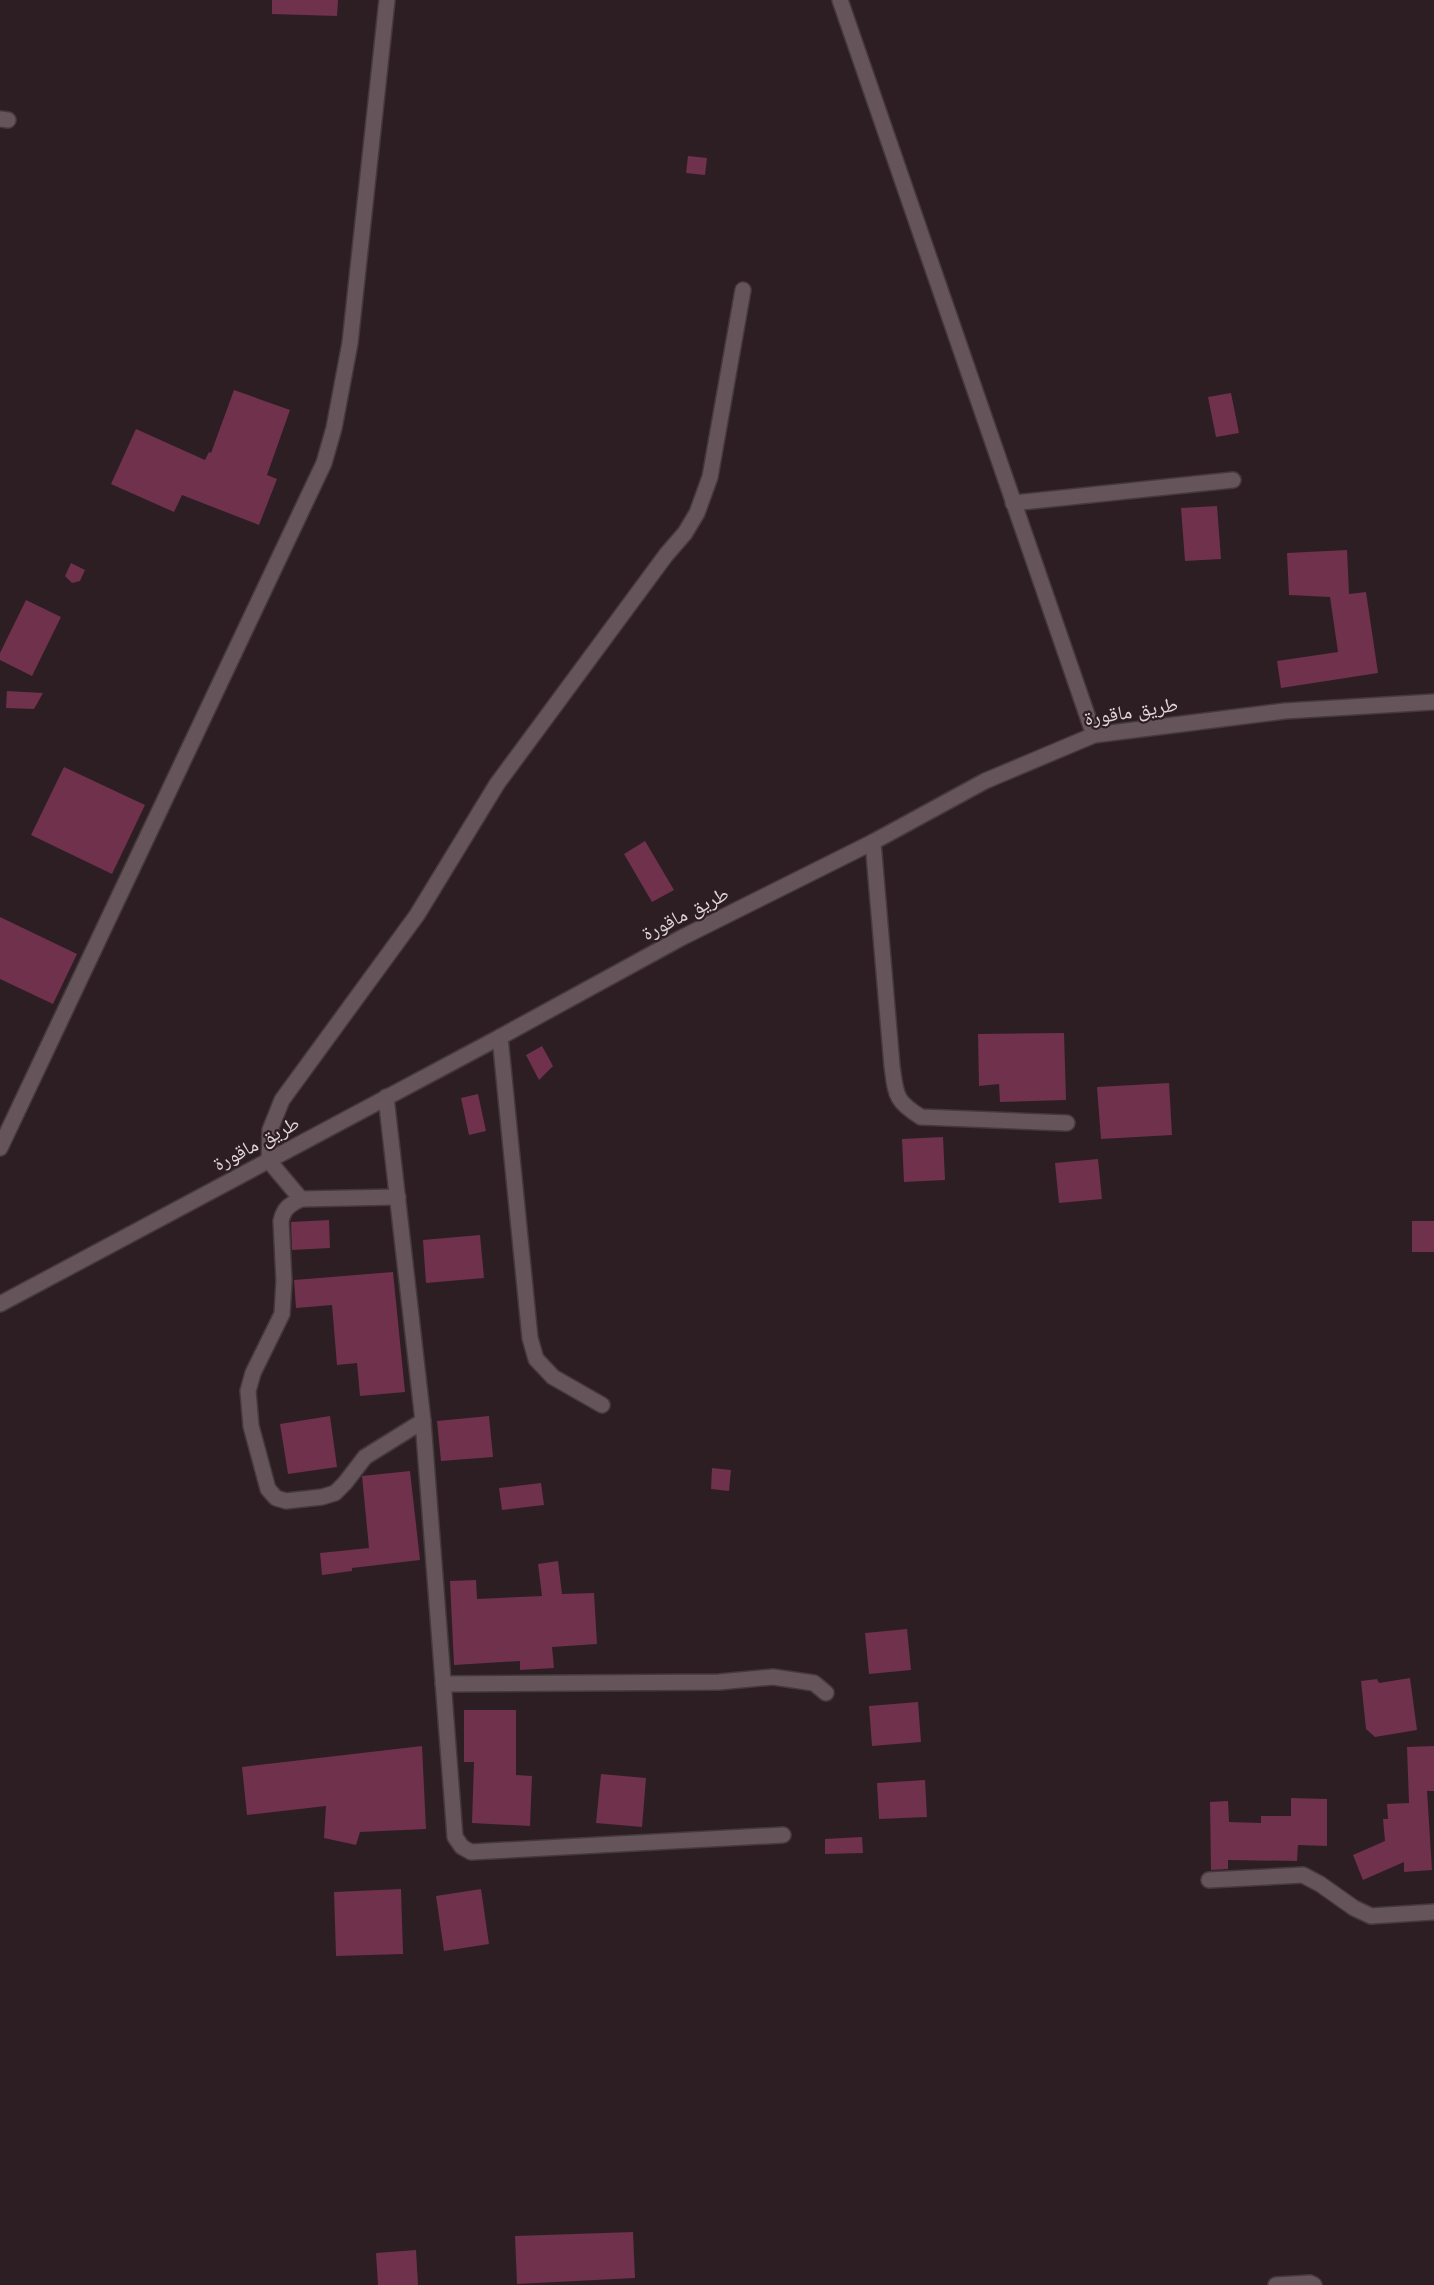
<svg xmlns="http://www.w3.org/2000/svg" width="1434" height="2285" font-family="Helvetica,'Noto Naskh Arabic',sans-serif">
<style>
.building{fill:#6f314c}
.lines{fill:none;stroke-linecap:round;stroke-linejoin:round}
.minor-casing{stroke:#45393e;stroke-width:18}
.minor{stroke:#65545a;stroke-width:15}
.labels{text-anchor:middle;stroke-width:4.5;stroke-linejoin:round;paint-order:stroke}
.street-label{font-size:20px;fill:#e0d5d9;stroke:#2d1e23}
</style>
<rect width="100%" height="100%" fill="#2d1e23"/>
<g class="building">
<path d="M 272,0 L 338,0 L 337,16 L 272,14 Z"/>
<path d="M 688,156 L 707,158 L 705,175 L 686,173 Z"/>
<path d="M 234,390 L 290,410 L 267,475 L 277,479 L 259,525 L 182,495 L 174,512 L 111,484 L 136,429 L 205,460 L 209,452 L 211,453 Z"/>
<path d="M 1231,393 L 1239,433 L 1216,437 L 1208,397 Z"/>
<path d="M 1217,506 L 1221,559 L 1185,561 L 1181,508 Z"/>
<path d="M 1347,550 L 1349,594 L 1366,592 L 1378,673 L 1281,688 L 1277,661 L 1338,652 L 1330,597 L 1289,595 L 1287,553 Z"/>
<path d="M 71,563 L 85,570 L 80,581 L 72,583 L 65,576 Z"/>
<path d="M 26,600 L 61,617 L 32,676 L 0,660 L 0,653 Z"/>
<path d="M 7,691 L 43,693 L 34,709 L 6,708 Z"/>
<path d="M 64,767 L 145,805 L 112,874 L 31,835 Z"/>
<path d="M 645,841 L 674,890 L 652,902 L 624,854 Z"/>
<path d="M 0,917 L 77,954 L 53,1004 L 0,979 Z"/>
<path d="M 1064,1033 L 1066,1100 L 1000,1102 L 999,1084 L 979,1086 L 978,1034 Z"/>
<path d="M 542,1046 L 553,1066 L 539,1080 L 526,1055 Z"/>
<path d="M 1169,1083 L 1172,1135 L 1101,1139 L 1097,1087 Z"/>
<path d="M 478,1094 L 486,1131 L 469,1135 L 461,1098 Z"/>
<path d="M 943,1137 L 945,1180 L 904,1182 L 902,1139 Z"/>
<path d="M 1098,1159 L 1102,1199 L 1059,1203 L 1055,1163 Z"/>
<path d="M 329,1220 L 330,1248 L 292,1250 L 291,1222 Z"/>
<rect x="1412" y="1221" width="22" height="31"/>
<path d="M 480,1235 L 484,1278 L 426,1283 L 423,1240 Z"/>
<path d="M 393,1272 L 405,1392 L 360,1396 L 357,1363 L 337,1365 L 332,1305 L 296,1308 L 294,1280 Z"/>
<path d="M 330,1416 L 337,1467 L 288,1474 L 280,1424 Z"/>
<path d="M 489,1416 L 493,1457 L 441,1461 L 437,1421 Z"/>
<path d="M 712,1468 L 731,1470 L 729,1491 L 711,1489 Z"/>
<path d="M 410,1471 L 420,1560 L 352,1568 L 352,1571 L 322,1575 L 320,1553 L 369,1548 L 362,1476 Z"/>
<path d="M 541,1483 L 544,1505 L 502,1510 L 499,1488 Z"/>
<path d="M 558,1561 L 562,1594 L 594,1593 L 597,1644 L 552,1647 L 554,1668 L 520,1670 L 520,1661 L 454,1665 L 450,1581 L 476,1580 L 477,1599 L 542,1596 L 538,1564 Z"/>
<path d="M 907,1629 L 911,1670 L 869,1674 L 865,1633 Z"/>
<path d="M 1410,1678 L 1417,1730 L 1375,1737 L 1366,1729 L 1361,1681 L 1377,1679 L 1379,1683 Z"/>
<path d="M 918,1702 L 921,1742 L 872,1746 L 869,1706 Z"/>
<path d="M 464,1710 L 516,1710 L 516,1775 L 532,1776 L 530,1826 L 472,1823 L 474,1762 L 464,1762 Z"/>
<path d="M 422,1746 L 426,1829 L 360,1832 L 356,1845 L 324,1838 L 326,1806 L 247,1815 L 242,1767 Z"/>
<path d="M 1434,1746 L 1434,1791 L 1427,1791 L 1432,1870 L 1404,1872 L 1404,1862 L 1363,1880 L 1353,1855 L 1385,1841 L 1383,1819 L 1388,1819 L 1387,1804 L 1409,1803 L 1407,1747 Z"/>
<path d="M 601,1774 L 646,1778 L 642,1827 L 596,1823 Z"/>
<path d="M 925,1780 L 927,1817 L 879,1819 L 877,1783 Z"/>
<path d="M 1291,1798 L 1327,1799 L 1327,1846 L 1298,1845 L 1297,1861 L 1228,1860 L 1228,1869 L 1211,1870 L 1210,1802 L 1228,1801 L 1229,1822 L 1261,1823 L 1261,1816 L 1291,1816 Z"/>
<path d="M 862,1837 L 863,1853 L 825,1854 L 825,1839 Z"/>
<path d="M 401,1889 L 403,1954 L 336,1956 L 334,1892 Z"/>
<path d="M 481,1889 L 489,1944 L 444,1951 L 436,1896 Z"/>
<path d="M 633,2232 L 635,2278 L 517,2284 L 515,2236 Z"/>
<path d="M 416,2250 L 418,2285 L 378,2285 L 376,2253 Z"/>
</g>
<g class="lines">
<defs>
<g id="minor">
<path d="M 840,0 L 1094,735"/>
<path d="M 0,119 L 8,120"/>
<path d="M 1013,503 L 1233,480"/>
<path d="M 873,842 L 892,1066 C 896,1095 895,1101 921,1117 L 1067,1123"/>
<path d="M 500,1037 L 530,1338 L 536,1359 L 553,1377 L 602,1405"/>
<path d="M 386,1097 L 423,1421 L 455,1837 L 462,1847 L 471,1852 L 783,1835"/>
<path d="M 0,1148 L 324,463 L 334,428 L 350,343 L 387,0"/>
<path d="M 301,1199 L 398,1197"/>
<path d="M 0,1304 L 500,1037 L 681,938 L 873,842 L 985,781 L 1094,735 L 1285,711 L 1434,702"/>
<path d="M 423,1421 L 365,1457 L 345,1483 L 335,1493 L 322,1497 L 286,1501 L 276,1498 L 268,1489 L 251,1426 L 248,1391 L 253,1373 L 282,1314 L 284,1281 L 281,1221 C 284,1208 289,1205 301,1199 L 269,1161 L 270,1130 L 282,1100 L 417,915 L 497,784 L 666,555 L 685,533 L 697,513 L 710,477 L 743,290"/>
<path d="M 443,1684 L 719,1682 L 773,1677 L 814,1683 L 826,1693"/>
<path d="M 1209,1880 L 1303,1875 L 1320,1884 L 1354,1908 L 1371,1916 L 1434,1912"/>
<path d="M 1276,2285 L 1310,2283 L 1314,2285"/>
</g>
</defs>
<use href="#minor" class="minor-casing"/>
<use href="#minor" class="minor"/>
</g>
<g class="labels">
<g class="street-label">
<text transform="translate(1131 711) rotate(-9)" y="7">طريق ماقورة</text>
<text transform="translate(685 913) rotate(-27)" y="7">طريق ماقورة</text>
<text transform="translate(256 1143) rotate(-28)" y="7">طريق ماقورة</text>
</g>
</g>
</svg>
